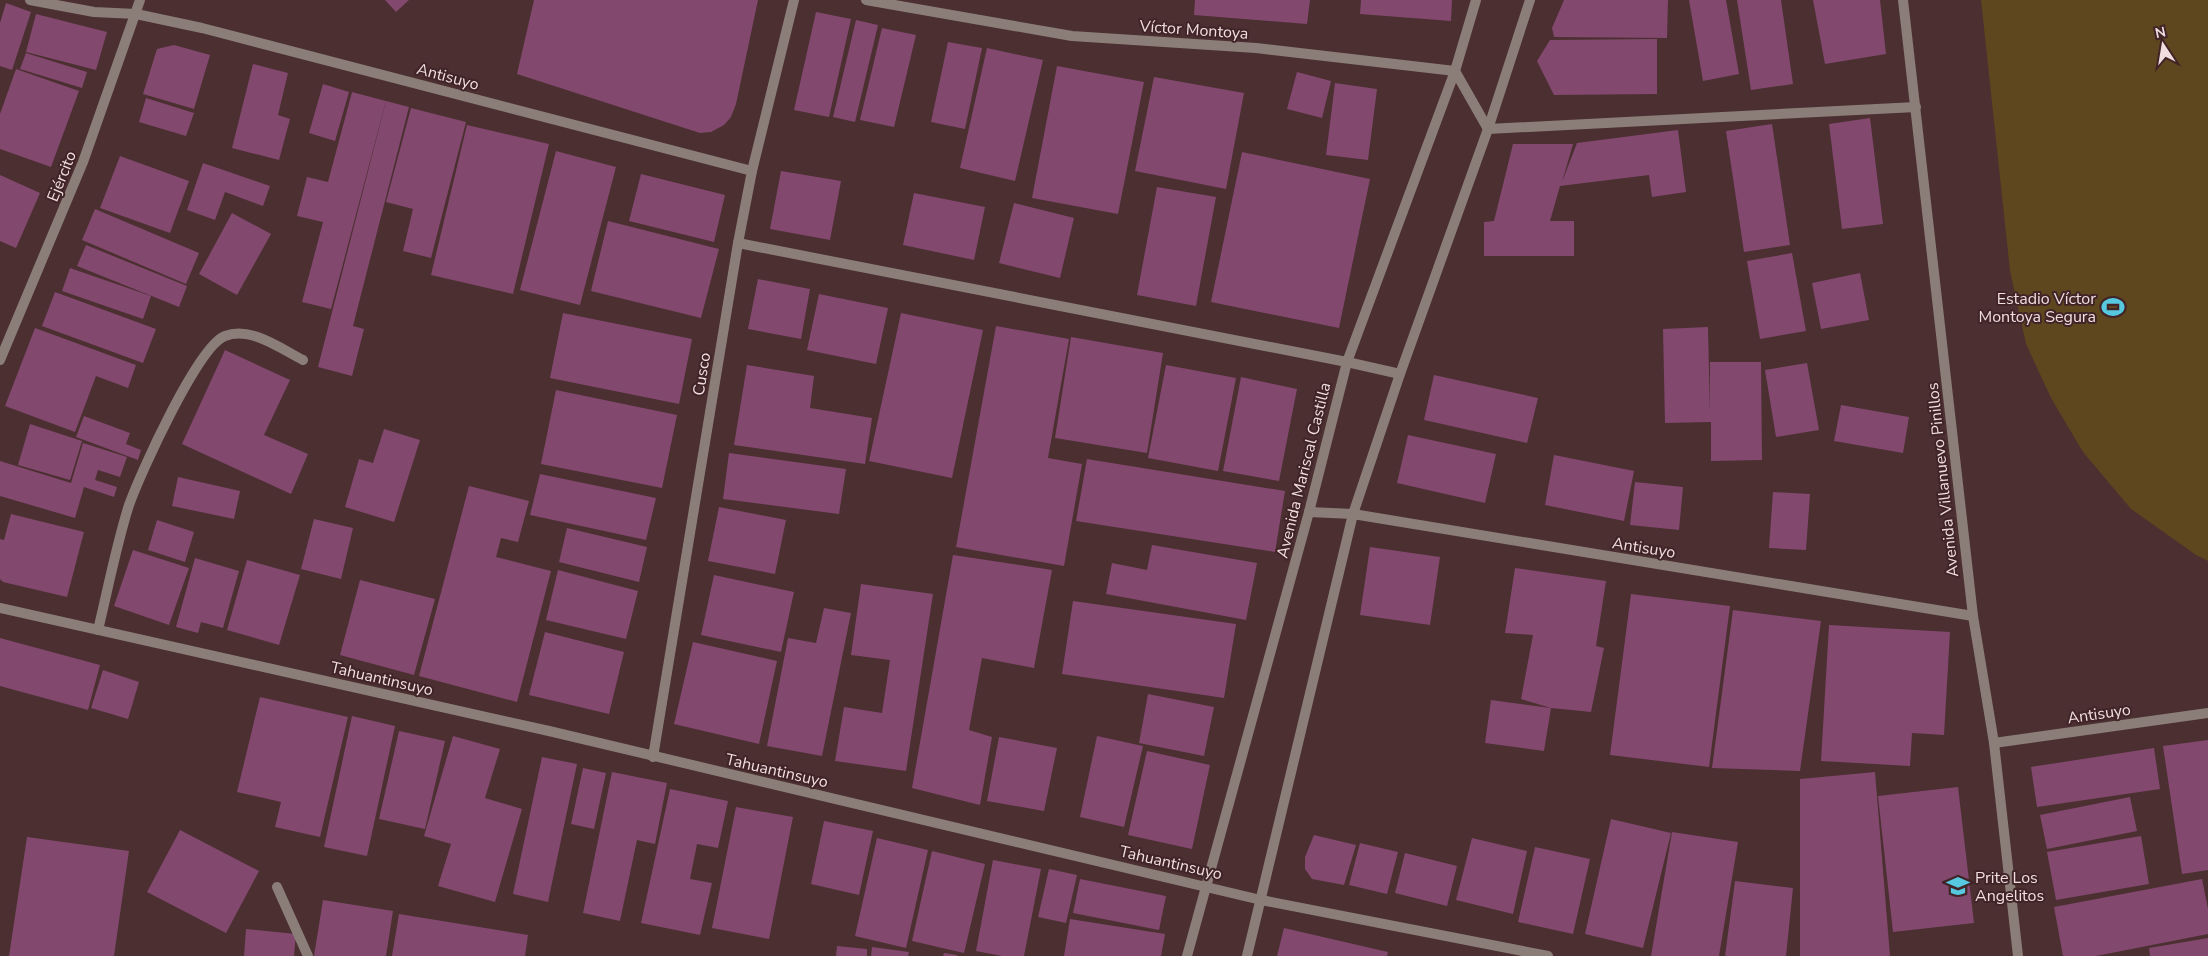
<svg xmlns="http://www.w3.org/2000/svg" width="2208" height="956" font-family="'Nunito Sans',sans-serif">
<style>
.green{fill:#5e461f}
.building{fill:#82486e}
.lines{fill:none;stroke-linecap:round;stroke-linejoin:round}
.service{stroke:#8b7e78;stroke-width:10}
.minor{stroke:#8b7e78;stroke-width:10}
.tertiary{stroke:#8b7e78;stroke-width:10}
.labels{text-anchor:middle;stroke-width:4;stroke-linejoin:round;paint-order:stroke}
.street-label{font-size:16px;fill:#f1dedf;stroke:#402427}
.poi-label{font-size:16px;fill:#f1dedf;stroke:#402427;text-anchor:end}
</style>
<rect width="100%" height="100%" fill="#4b2f31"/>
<path class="green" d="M 1981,0 L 2208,0 L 2208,561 L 2196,555 L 2131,509 L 2083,452 L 2051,398 L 2026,344 L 2010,271 Z"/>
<g class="building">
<path d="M 385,0 L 409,0 L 396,12 Z"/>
<path d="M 534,0 L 758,0 L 736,104 L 731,117 L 724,125 L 711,132 L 700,133 L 517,74 Z"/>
<path d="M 1195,0 L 1310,0 L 1307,24 L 1194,15 Z"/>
<path d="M 1361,0 L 1452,0 L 1451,21 L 1360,14 Z"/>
<path d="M 1564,0 L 1668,0 L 1667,38 L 1554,37 L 1552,28 Z"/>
<path d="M 1689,0 L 1726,0 L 1739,74 L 1703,81 Z"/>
<path d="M 1737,0 L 1781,0 L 1793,84 L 1751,90 Z"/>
<path d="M 1813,0 L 1880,0 L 1886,54 L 1825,64 Z"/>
<path d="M 6,3 L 31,12 L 12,70 L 0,66 L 0,23 Z"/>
<path d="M 816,12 L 851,19 L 829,117 L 794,110 Z"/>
<path d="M 36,14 L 107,32 L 96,70 L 26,52 Z"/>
<path d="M 856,20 L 878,25 L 855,122 L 833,117 Z"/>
<path d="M 882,28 L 916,35 L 894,127 L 860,120 Z"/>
<path d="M 1657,39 L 1657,94 L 1554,95 L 1537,61 L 1550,40 Z"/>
<path d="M 948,42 L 982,48 L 965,129 L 931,122 Z"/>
<path d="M 174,45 L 210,55 L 194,109 L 143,94 L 157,49 Z"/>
<path d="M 987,48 L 1043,60 L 1015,181 L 960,168 Z"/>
<path d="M 26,53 L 87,72 L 82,88 L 20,69 Z"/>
<path d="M 253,64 L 288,73 L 278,115 L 290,119 L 279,160 L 232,148 Z"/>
<path d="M 1057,66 L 1144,82 L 1118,214 L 1032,198 Z"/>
<path d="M 16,69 L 79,91 L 51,167 L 0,149 L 0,114 Z"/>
<path d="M 1297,72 L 1331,81 L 1322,118 L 1287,109 Z"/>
<path d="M 1154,77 L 1244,93 L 1226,189 L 1135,171 Z"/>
<path d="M 1335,83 L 1377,89 L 1368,160 L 1326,155 Z"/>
<path d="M 323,84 L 349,92 L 335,141 L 309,133 Z"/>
<path d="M 352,92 L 386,101 L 331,309 L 302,302 L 323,222 L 297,216 L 307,177 L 328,182 Z"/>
<path d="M 146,98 L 194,113 L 186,136 L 139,122 Z"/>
<path d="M 386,101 L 409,107 L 353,326 L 364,329 L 352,376 L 318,367 Z"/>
<path d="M 411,108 L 466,122 L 431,258 L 403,251 L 413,209 L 386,202 Z"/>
<path d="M 1870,118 L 1883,224 L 1842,229 L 1829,124 Z"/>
<path d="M 1772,124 L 1790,245 L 1744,252 L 1726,131 Z"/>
<path d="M 467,125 L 549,144 L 513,294 L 431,275 Z"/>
<path d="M 1678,130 L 1686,192 L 1652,197 L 1649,175 L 1560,186 L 1550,221 L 1574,221 L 1574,256 L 1484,256 L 1484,222 L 1494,221 L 1513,144 L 1573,144 L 1562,182 L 1577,143 Z"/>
<path d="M 556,151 L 616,167 L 580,305 L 520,290 Z"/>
<path d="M 1242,152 L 1370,179 L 1339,328 L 1211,302 Z"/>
<path d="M 120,156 L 189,181 L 170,233 L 100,208 Z"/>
<path d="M 203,163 L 270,186 L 263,206 L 225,192 L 215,220 L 187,210 Z"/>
<path d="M 781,171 L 841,181 L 830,240 L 770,229 Z"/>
<path d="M 641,174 L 725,195 L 714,242 L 629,221 Z"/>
<path d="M 0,175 L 40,193 L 16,248 L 0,241 Z"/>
<path d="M 1157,187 L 1216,197 L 1196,306 L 1137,295 Z"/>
<path d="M 914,193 L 985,207 L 974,260 L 903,245 Z"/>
<path d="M 1014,203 L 1074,218 L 1060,278 L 999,263 Z"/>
<path d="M 95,209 L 199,253 L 186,284 L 82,240 Z"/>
<path d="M 232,213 L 271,234 L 237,295 L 199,274 Z"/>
<path d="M 608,221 L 719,249 L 701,318 L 591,291 Z"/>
<path d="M 86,245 L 187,286 L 179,307 L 77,266 Z"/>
<path d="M 1792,253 L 1806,331 L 1760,339 L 1747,261 Z"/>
<path d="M 70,268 L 151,296 L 143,319 L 62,291 Z"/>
<path d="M 1860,273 L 1869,320 L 1821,329 L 1812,283 Z"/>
<path d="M 758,279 L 810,289 L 801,339 L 748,329 Z"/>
<path d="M 55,292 L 156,329 L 143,363 L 42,326 Z"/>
<path d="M 819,294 L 888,308 L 876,364 L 807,350 Z"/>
<path d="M 563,313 L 692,339 L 679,404 L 550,378 Z"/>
<path d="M 901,313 L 983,330 L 952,478 L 869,461 Z"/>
<path d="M 996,326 L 1069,339 L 1048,458 L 1082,464 L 1064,566 L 956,547 Z"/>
<path d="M 1708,327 L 1710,413 L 1710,362 L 1761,362 L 1762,460 L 1711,461 L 1711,422 L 1665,423 L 1663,329 Z"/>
<path d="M 35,328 L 136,365 L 128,388 L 96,376 L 75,432 L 5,406 Z"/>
<path d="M 1071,337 L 1163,353 L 1147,453 L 1055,438 Z"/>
<path d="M 225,350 L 290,380 L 264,435 L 308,454 L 291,494 L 182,444 Z"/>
<path d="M 1807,363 L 1819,430 L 1776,437 L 1765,370 Z"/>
<path d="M 747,365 L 814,376 L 810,408 L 872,418 L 865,464 L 734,445 Z"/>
<path d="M 1166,365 L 1236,378 L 1218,471 L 1148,458 Z"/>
<path d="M 1434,375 L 1538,398 L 1527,443 L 1424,420 Z"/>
<path d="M 1241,377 L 1297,389 L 1279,481 L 1223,471 Z"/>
<path d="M 556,390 L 677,415 L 662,488 L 541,464 Z"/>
<path d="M 1841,405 L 1909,417 L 1903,453 L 1834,441 Z"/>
<path d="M 84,416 L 130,433 L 126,444 L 141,450 L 138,460 L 76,437 Z"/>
<path d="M 30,424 L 82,441 L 70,480 L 18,465 Z"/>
<path d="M 384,429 L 420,440 L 394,522 L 345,507 L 359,459 L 373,463 Z"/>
<path d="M 1408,435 L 1496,454 L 1485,503 L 1397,483 Z"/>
<path d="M 83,443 L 127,457 L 120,477 L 98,470 L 95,480 L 117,487 L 114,497 L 84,487 L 75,518 L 0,496 L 0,461 L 71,483 Z"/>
<path d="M 729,453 L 846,469 L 839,514 L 723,499 Z"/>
<path d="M 1554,455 L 1634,471 L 1624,521 L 1545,505 Z"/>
<path d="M 1087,459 L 1285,491 L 1275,552 L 1076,521 Z"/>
<path d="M 540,474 L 656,498 L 646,540 L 530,515 Z"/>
<path d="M 178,477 L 240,491 L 234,519 L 172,506 Z"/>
<path d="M 1635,482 L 1683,487 L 1679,530 L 1630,525 Z"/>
<path d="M 469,486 L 529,501 L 518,542 L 501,538 L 496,557 L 551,571 L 517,702 L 419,676 Z"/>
<path d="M 1773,492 L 1810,494 L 1806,550 L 1769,548 Z"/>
<path d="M 719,507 L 786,520 L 775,574 L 708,561 Z"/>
<path d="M 11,514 L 84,532 L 67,597 L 3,582 L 0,579 L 0,539 L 4,540 Z"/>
<path d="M 314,519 L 353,528 L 341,579 L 301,569 Z"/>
<path d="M 157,520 L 194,532 L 185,562 L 148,550 Z"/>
<path d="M 567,528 L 647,547 L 639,582 L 559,562 Z"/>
<path d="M 1152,545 L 1257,563 L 1246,620 L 1106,594 L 1112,563 L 1147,570 Z"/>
<path d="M 1370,547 L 1440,557 L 1430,625 L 1360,615 Z"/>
<path d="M 133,550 L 189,568 L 169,625 L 114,606 Z"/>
<path d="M 953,555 L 1052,570 L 1034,668 L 982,658 L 969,730 L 992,737 L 980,805 L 912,788 Z"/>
<path d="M 195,558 L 239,571 L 223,628 L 201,622 L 198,633 L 176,627 Z"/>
<path d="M 247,560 L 300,575 L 279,645 L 227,630 Z"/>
<path d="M 1515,568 L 1606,581 L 1596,646 L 1604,648 L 1591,712 L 1551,708 L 1544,751 L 1485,743 L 1491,700 L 1551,708 L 1521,699 L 1533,635 L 1505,633 Z"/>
<path d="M 558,570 L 638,591 L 626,639 L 546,620 Z"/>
<path d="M 714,575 L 794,592 L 781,652 L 701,635 Z"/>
<path d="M 360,580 L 435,599 L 414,675 L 340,655 Z"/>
<path d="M 861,584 L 933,594 L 906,771 L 835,761 L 844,707 L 882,713 L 890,660 L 851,655 Z"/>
<path d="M 1631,594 L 1730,606 L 1709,767 L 1610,755 Z"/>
<path d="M 1073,601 L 1236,624 L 1224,698 L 1062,674 Z"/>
<path d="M 824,608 L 851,613 L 822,756 L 767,746 L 788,638 L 816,643 Z"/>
<path d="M 1733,610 L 1821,621 L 1800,771 L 1712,768 Z"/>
<path d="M 1829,625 L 1950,632 L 1944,735 L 1912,733 L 1910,766 L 1821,761 Z"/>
<path d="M 545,632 L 624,652 L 609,714 L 529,695 Z"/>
<path d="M 0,638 L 100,665 L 88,710 L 0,686 Z"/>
<path d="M 693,642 L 777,661 L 759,744 L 674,724 Z"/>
<path d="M 103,670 L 139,682 L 128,719 L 91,708 Z"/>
<path d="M 1148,694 L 1214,707 L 1204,756 L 1139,743 Z"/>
<path d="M 260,697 L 348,717 L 320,837 L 275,827 L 281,802 L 237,792 Z"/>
<path d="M 352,716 L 395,726 L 367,856 L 324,847 Z"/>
<path d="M 399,731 L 445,741 L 425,829 L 379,819 Z"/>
<path d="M 453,736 L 500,749 L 485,798 L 522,809 L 495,902 L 438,886 L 451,844 L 424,836 Z"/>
<path d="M 1097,736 L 1143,746 L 1124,827 L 1080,817 Z"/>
<path d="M 999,737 L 1057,748 L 1044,811 L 987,801 Z"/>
<path d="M 2208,740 L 2208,870 L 2182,874 L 2163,746 Z"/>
<path d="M 2154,748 L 2160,789 L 2037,807 L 2031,767 Z"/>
<path d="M 1147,751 L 1210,765 L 1192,849 L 1128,835 Z"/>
<path d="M 542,757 L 577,764 L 548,902 L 513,894 Z"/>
<path d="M 583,768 L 606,773 L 594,829 L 571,824 Z"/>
<path d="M 612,772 L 667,783 L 655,844 L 637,840 L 620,921 L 583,913 Z"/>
<path d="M 1875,772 L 1890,956 L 1800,956 L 1800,779 Z"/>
<path d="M 1958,787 L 1974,923 L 1893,932 L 1878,796 Z"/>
<path d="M 670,789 L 728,801 L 718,848 L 697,844 L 690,879 L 712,883 L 700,935 L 641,923 Z"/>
<path d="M 2130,797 L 2137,831 L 2047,849 L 2040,815 Z"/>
<path d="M 736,807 L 793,817 L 769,939 L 712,928 Z"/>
<path d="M 1611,819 L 1671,833 L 1643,948 L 1585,934 Z"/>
<path d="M 824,821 L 873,831 L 859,895 L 811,884 Z"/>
<path d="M 180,830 L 259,871 L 226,933 L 147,892 Z"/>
<path d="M 1672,832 L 1738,842 L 1719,956 L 1651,956 Z"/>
<path d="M 1314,835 L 1356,845 L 1344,885 L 1312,879 L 1305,869 L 1305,857 Z"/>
<path d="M 2141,836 L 2149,884 L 2056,900 L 2047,852 Z"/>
<path d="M 27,837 L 129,851 L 114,956 L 9,956 Z"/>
<path d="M 877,838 L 928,850 L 906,948 L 855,936 Z"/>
<path d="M 1472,838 L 1527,851 L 1513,914 L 1456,900 Z"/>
<path d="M 1360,843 L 1398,852 L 1387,894 L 1349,885 Z"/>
<path d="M 1535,847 L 1590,859 L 1573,934 L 1518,922 Z"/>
<path d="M 932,851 L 985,864 L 964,953 L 912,941 Z"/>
<path d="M 1405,853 L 1457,866 L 1447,906 L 1395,893 Z"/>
<path d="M 993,860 L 1041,869 L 1024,956 L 1002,956 L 976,951 Z"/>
<path d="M 1049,869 L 1077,875 L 1066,923 L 1038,917 Z"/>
<path d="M 1080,879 L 1166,896 L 1159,930 L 1073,913 Z"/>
<path d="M 2202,879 L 2208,909 L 2208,934 L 2096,956 L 2063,956 L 2054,907 Z"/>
<path d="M 1735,881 L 1793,888 L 1786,956 L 1725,956 Z"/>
<path d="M 323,900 L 393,911 L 386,956 L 314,956 Z"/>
<path d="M 399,914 L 528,935 L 525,956 L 392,956 Z"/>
<path d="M 1070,919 L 1165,934 L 1161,956 L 1064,956 Z"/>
<path d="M 1284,928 L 1388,952 L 1387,956 L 1277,956 Z"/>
<path d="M 246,929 L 296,934 L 294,956 L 244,956 Z"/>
<path d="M 2208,938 L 2208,956 L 2150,956 L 2149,948 Z"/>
<path d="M 837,946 L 867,949 L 867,956 L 836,956 Z"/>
<path d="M 872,947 L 909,952 L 908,956 L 871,956 Z"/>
<path d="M 944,953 L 957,955 L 957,956 L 943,956 Z"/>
</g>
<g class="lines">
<path class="service" d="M 98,630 C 108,589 116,546 129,505 C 140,474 198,346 225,336 C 251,326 281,349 303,360"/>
<g class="minor">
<path d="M 30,0 L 94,12 L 136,14 L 202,28 L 752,171"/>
<path d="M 866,0 L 1072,36 L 1256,48 L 1455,71 L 1488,129 L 1916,107"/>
<path d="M 738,243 L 1347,362 L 1400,374"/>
<path d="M 0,360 L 83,162 L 140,0"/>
<path d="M 1309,512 L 1353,514 L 1973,616"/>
<path d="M 0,608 L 549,731 L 1261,900 L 1548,956"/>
<path d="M 1994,743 L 2208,713"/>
<path d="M 653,757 L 738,243 L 752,171 L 794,0"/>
<path d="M 277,887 L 308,956"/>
</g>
<g class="tertiary">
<path d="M 1903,0 L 1973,616 L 1994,743 L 2018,956"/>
<path d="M 1187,956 L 1309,512 L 1347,362 L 1455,71 L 1476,0"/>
<path d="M 1247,956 L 1353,514 L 1400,374 L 1488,129 L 1530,0"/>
</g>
</g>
<defs>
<symbol id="stadium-bare" viewBox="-9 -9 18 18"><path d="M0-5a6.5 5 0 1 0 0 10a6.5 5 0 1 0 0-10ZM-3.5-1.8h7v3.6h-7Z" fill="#56c9e1" stroke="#402427" stroke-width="2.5" paint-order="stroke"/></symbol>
<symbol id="school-bare" viewBox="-9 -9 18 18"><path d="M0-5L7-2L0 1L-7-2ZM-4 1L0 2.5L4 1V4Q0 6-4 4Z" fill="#56c9e1" stroke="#402427" stroke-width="2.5" paint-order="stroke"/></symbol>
</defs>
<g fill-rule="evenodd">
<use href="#stadium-bare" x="2097" y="291" width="32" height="32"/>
<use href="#school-bare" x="1942" y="870" width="32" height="32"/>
</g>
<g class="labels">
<g class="street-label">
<text transform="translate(1194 29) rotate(4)" y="6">Víctor Montoya</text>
<text transform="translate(448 76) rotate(15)" y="6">Antisuyo</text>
<text transform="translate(61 176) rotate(-68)" y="6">Ejército</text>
<text transform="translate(701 374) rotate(-81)" y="6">Cusco</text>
<text transform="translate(1303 470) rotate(-76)" y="6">Avenida Mariscal Castilla</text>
<text transform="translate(1942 480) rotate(-96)" y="6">Avenida Villanuevo Pinillos</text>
<text transform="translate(1644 547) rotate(9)" y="6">Antisuyo</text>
<text transform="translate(382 678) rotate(13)" y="6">Tahuantinsuyo</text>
<text transform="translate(2099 713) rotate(-8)" y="6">Antisuyo</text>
<text transform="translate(777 770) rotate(13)" y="6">Tahuantinsuyo</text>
<text transform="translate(1171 862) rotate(13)" y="6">Tahuantinsuyo</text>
</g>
<g class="poi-label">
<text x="2096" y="304">Estadio Víctor<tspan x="2096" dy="18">Montoya Segura</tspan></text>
<text x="1975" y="883" text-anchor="start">Prite Los<tspan x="1975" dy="18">Angelitos</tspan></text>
</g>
</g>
<g transform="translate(2163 45) rotate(348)" stroke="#402427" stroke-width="4" paint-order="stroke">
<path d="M0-4L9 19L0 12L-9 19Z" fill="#f1dedf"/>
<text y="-8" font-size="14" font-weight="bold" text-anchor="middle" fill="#f1dedf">N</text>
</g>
</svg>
